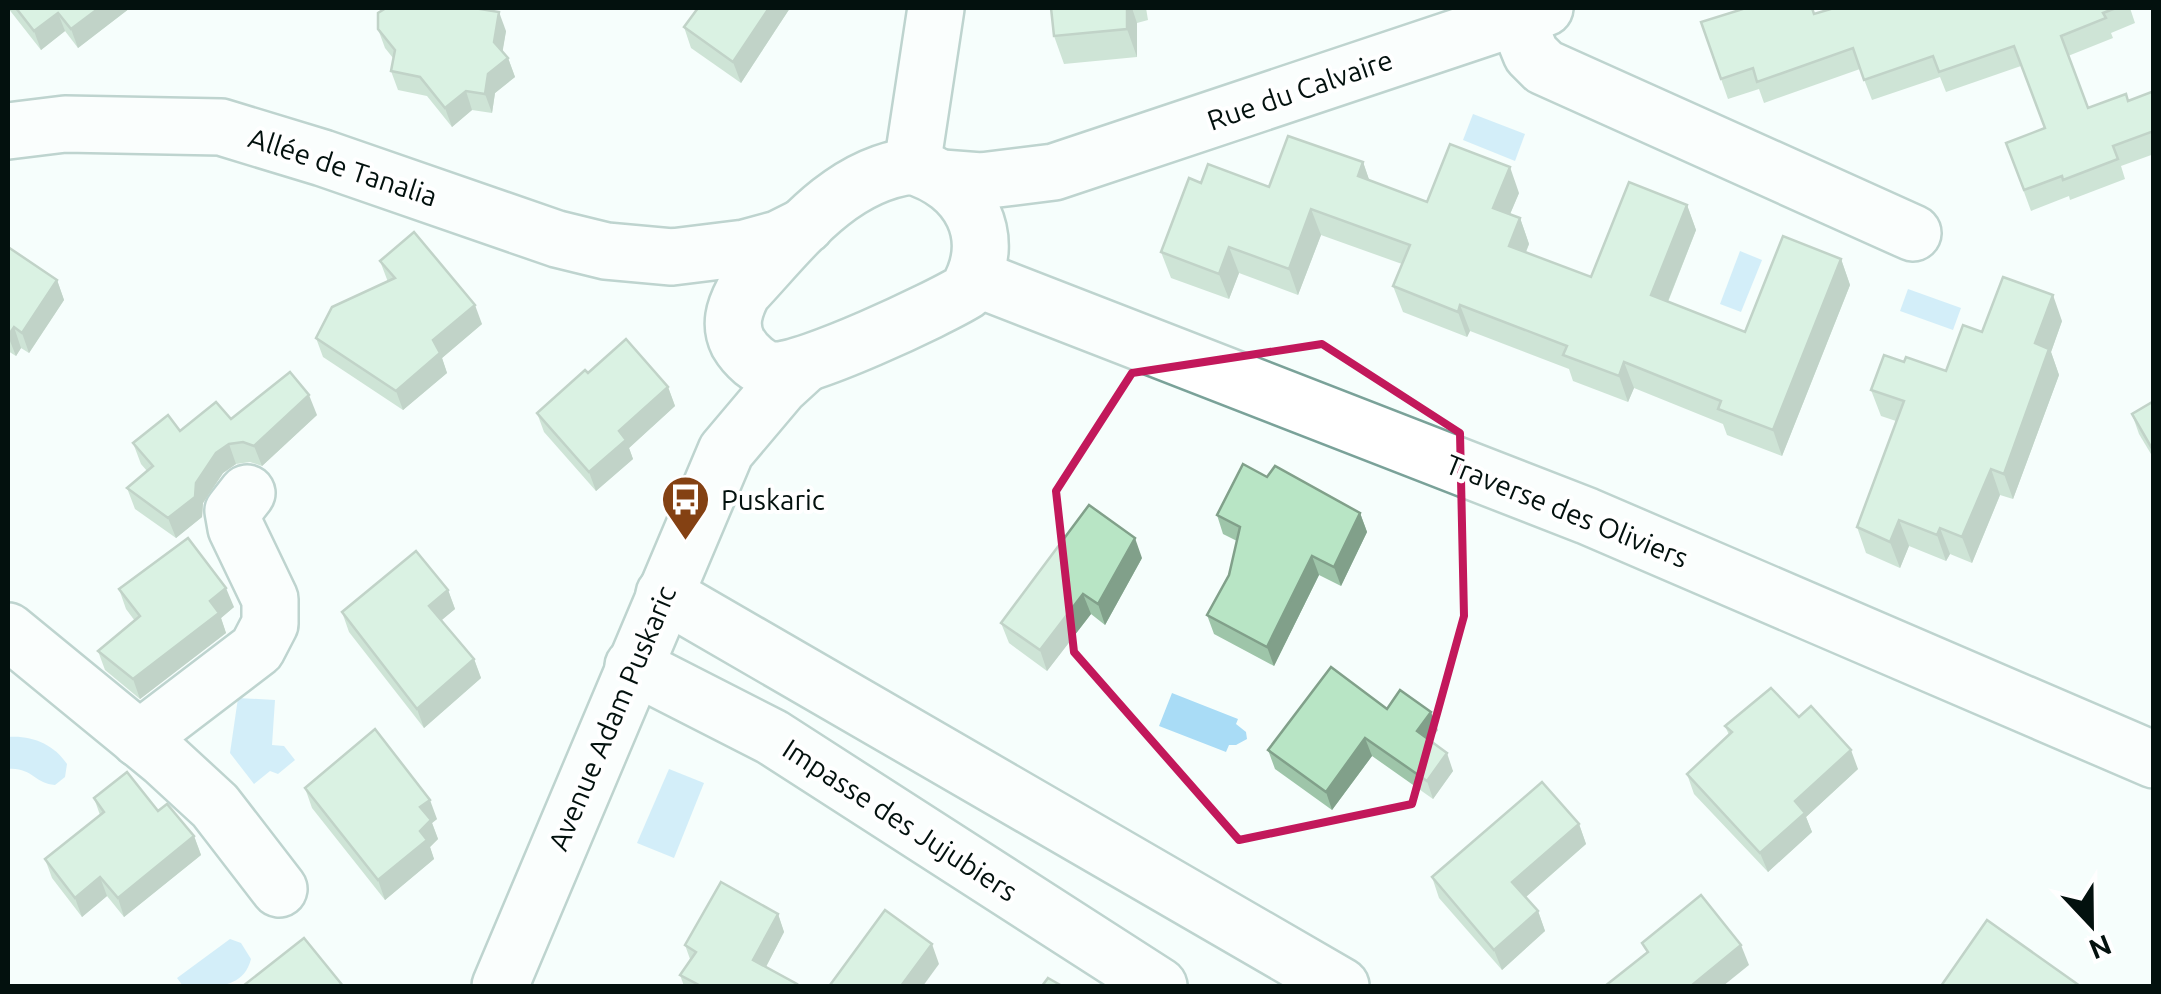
<svg xmlns="http://www.w3.org/2000/svg" width="2161" height="994" font-family="Ubuntu,sans-serif">
<style>
.water{fill:#a9dcf6}
.lines{fill:none;stroke-linecap:round;stroke-linejoin:round}
.minor-casing{stroke:#7aa299;stroke-width:60}
.minor{stroke:#fff;stroke-width:55}
.wall{fill:#9ec5a9}
.shaded-wall{fill:#81a08a}
.building{fill:#b8e5c5;stroke:#81a08a;stroke-width:2.5}
.marked{fill:none;stroke:#c2185b;stroke-width:8;stroke-linejoin:round}
.labels{text-anchor:middle;stroke-width:8;stroke-linejoin:round;paint-order:stroke}
.street-label{font-size:28px;fill:#03110e;stroke:#fff}
.poi-label{font-size:28px;fill:#03110e;stroke:#fff;text-anchor:start}
</style>
<rect width="100%" height="100%" fill="#f6fefc"/>
<g class="water">
<path d="M 1473,114 L 1525,134 L 1515,161 L 1463,140 Z"/>
<path d="M 1740,251 L 1762,260 L 1741,312 L 1720,304 Z"/>
<path d="M 1908,289 L 1961,308 L 1953,330 L 1900,311 Z"/>
<path d="M 1172,693 L 1238,719 L 1236,724 L 1246,732 L 1247,739 L 1236,745 L 1229,745 L 1226,752 L 1159,726 Z"/>
<path d="M 238,698 L 275,700 L 272,745 L 284,746 L 295,760 L 278,774 L 270,771 L 254,784 L 230,753 Z"/>
<path d="M 8,737 C 31,735 54,744 67,764 L 65,777 L 55,785 C 35,784 32,767 8,769 Z"/>
<path d="M 669,769 L 704,783 L 674,858 L 637,843 Z"/>
<path d="M 230,939 L 241,943 L 251,959 C 243,991 209,987 183,986 L 177,978 Z"/>
</g>
<g class="lines">
<defs>
<g id="minor">
<path d="M 1516,17 L 1531,54 L 1544,67 L 1913,233"/>
<path d="M 8,131 L 65,124 L 221,127 L 323,158 L 557,239 L 606,251 L 672,257 L 745,248 L 778,239 L 806,225"/>
<path d="M 912,166 C 970,183 999,237 967,291 C 938,309 804,372 774,370 C 760,370 745,355 738,343 C 729,325 734,309 743,292 C 791,241 838,175 912,166 Z"/>
<path d="M 912,166 L 936,8"/>
<path d="M 942,178 L 981,181 L 1054,172 L 1545,8"/>
<path d="M 975,278 L 1587,516 L 2154,760"/>
<path d="M 664,594 L 1341,986"/>
<path d="M 8,631 L 164,759 L 215,806 L 279,889"/>
<path d="M 633,666 L 772,737 L 1159,986"/>
<path d="M 139,739 L 257,649 L 270,624 L 270,599 L 236,528 L 233,511 L 247,493"/>
<path d="M 500,986 L 726,451 L 780,387 L 804,365"/>
</g>
</defs>
<use href="#minor" class="minor-casing"/>
<use href="#minor" class="minor"/>
</g>
<g class="wall">
<path d="M 8,8 L 130,8 L 78,48 L 65,31 L 41,50 Z"/>
<path d="M 698,8 L 790,8 L 741,83 L 691,48 L 684,27 Z"/>
<path d="M 1051,8 L 1146,8 L 1148,20 L 1137,23 L 1137,57 L 1064,64 L 1054,36 Z"/>
<path d="M 1834,8 L 2130,8 L 2135,23 L 2111,33 L 2113,38 L 2068,56 L 2088,108 L 2128,101 L 2154,91 L 2154,154 L 2121,166 L 2125,179 L 2070,200 L 2069,196 L 2031,211 L 2006,143 L 2045,129 L 2021,66 L 1946,92 L 1940,77 L 1872,100 L 1860,69 L 1764,103 L 1759,89 L 1728,99 L 1701,22 L 1814,14 Z"/>
<path d="M 378,29 L 506,31 L 502,52 L 508,58 L 515,77 L 495,93 L 492,113 L 472,110 L 452,127 L 427,96 L 398,90 L 391,71 L 393,58 L 385,48 Z"/>
<path d="M 1363,162 L 1369,180 L 1427,202 L 1519,193 L 1510,214 L 1520,218 L 1529,244 L 1526,252 L 1591,277 L 1687,205 L 1696,230 L 1668,302 L 1745,332 L 1841,259 L 1850,285 L 1782,456 L 1727,435 L 1723,424 L 1634,388 L 1628,402 L 1573,381 L 1569,369 L 1470,331 L 1467,337 L 1403,312 L 1393,286 L 1402,264 L 1321,235 L 1298,295 L 1239,273 L 1229,299 L 1171,278 L 1161,252 L 1201,183 L 1269,187 Z"/>
<path d="M 8,247 L 57,280 L 64,300 L 29,353 L 21,348 L 16,356 L 8,351 Z"/>
<path d="M 380,261 L 482,324 L 442,358 L 447,373 L 403,410 L 323,357 L 316,338 L 388,282 Z"/>
<path d="M 2062,321 L 2051,352 L 2059,375 L 2013,499 L 2000,495 L 1972,563 L 1950,554 L 1946,561 L 1909,546 L 1900,568 L 1866,553 L 1857,527 L 1896,421 L 1881,416 L 1871,390 L 1904,362 L 1946,371 L 1982,332 Z"/>
<path d="M 588,373 L 668,387 L 675,406 L 629,448 L 633,459 L 596,491 L 544,432 L 537,413 Z"/>
<path d="M 2154,401 L 2154,459 L 2139,434 L 2132,414 Z"/>
<path d="M 317,415 L 262,466 L 250,462 L 236,464 L 223,473 L 203,503 L 202,517 L 176,538 L 135,509 L 127,488 L 147,471 L 141,464 L 133,443 L 231,419 Z"/>
<path d="M 1267,477 L 1360,513 L 1367,532 L 1341,586 L 1319,575 L 1274,666 L 1214,634 L 1207,615 L 1229,575 L 1237,541 L 1223,534 L 1217,515 Z"/>
<path d="M 1142,558 L 1105,625 L 1091,614 L 1047,671 L 1009,643 L 1001,623 Z"/>
<path d="M 119,589 L 234,607 L 221,618 L 226,633 L 140,699 L 105,670 L 98,651 L 135,621 L 126,609 Z"/>
<path d="M 448,590 L 455,609 L 441,620 L 474,659 L 481,678 L 424,728 L 349,632 L 342,612 Z"/>
<path d="M 1387,709 L 1438,730 L 1430,741 L 1453,771 L 1433,799 L 1372,756 L 1332,810 L 1275,769 L 1268,750 Z"/>
<path d="M 1799,717 L 1858,769 L 1806,817 L 1812,832 L 1768,872 L 1694,794 L 1687,774 L 1729,735 L 1725,726 Z"/>
<path d="M 305,788 L 437,819 L 432,823 L 438,839 L 430,847 L 434,859 L 385,900 L 312,808 Z"/>
<path d="M 94,798 L 158,811 L 194,836 L 201,855 L 124,917 L 107,896 L 82,917 L 52,878 L 45,859 L 100,815 Z"/>
<path d="M 1579,824 L 1586,844 L 1526,897 L 1538,911 L 1545,931 L 1502,970 L 1439,898 L 1432,877 Z"/>
<path d="M 778,914 L 784,932 L 766,967 L 797,984 L 798,986 L 684,986 L 680,975 L 690,959 L 685,945 Z"/>
</g>
<g class="shaded-wall">
<path d="M 99,8 L 130,8 L 78,48 L 71,29 Z"/>
<path d="M 769,8 L 790,8 L 741,83 L 733,62 Z"/>
<path d="M 1127,8 L 1132,8 L 1137,23 L 1137,57 L 1127,29 Z"/>
<path d="M 499,12 L 506,31 L 501,61 L 494,42 Z"/>
<path d="M 58,13 L 65,31 L 41,50 L 34,31 Z"/>
<path d="M 508,58 L 515,77 L 495,93 L 492,113 L 485,94 L 488,74 Z"/>
<path d="M 466,91 L 472,110 L 452,127 L 445,108 Z"/>
<path d="M 1363,162 L 1372,188 L 1358,176 Z"/>
<path d="M 1510,167 L 1519,193 L 1502,233 L 1493,208 Z"/>
<path d="M 1687,205 L 1696,230 L 1660,321 L 1651,295 Z"/>
<path d="M 1311,209 L 1321,235 L 1298,295 L 1289,269 Z"/>
<path d="M 1520,218 L 1529,244 L 1518,271 L 1509,246 Z"/>
<path d="M 1229,247 L 1239,273 L 1229,299 L 1219,274 Z"/>
<path d="M 1841,259 L 1850,285 L 1782,456 L 1773,430 Z"/>
<path d="M 57,280 L 64,300 L 29,353 L 22,333 Z"/>
<path d="M 2053,295 L 2062,321 L 2051,352 L 2059,375 L 2013,499 L 2004,474 L 2035,343 Z"/>
<path d="M 475,305 L 482,324 L 442,358 L 447,373 L 403,410 L 396,391 L 433,340 Z"/>
<path d="M 1460,305 L 1470,331 L 1467,337 L 1458,312 Z"/>
<path d="M 14,327 L 21,348 L 16,356 L 8,336 Z"/>
<path d="M 1624,362 L 1634,388 L 1628,402 L 1619,376 Z"/>
<path d="M 668,387 L 675,406 L 629,448 L 633,459 L 596,491 L 589,472 L 619,431 Z"/>
<path d="M 309,395 L 317,415 L 262,466 L 254,446 Z"/>
<path d="M 229,444 L 236,464 L 223,473 L 203,503 L 202,517 L 176,538 L 168,518 L 216,453 Z"/>
<path d="M 1991,469 L 2000,495 L 1972,563 L 1962,537 Z"/>
<path d="M 1360,513 L 1367,532 L 1341,586 L 1334,567 Z"/>
<path d="M 1899,520 L 1909,546 L 1900,568 L 1890,542 Z"/>
<path d="M 1940,528 L 1950,554 L 1946,561 L 1937,535 Z"/>
<path d="M 1135,538 L 1142,558 L 1105,625 L 1098,604 Z"/>
<path d="M 1312,556 L 1319,575 L 1274,666 L 1267,647 Z"/>
<path d="M 226,588 L 234,607 L 221,618 L 226,633 L 140,699 L 133,679 L 210,601 Z"/>
<path d="M 448,590 L 455,609 L 436,625 L 429,606 Z"/>
<path d="M 1083,594 L 1091,614 L 1047,671 L 1040,650 Z"/>
<path d="M 474,659 L 481,678 L 424,728 L 417,709 Z"/>
<path d="M 1431,712 L 1438,730 L 1424,749 L 1417,731 Z"/>
<path d="M 1365,738 L 1372,756 L 1332,810 L 1326,792 Z"/>
<path d="M 1851,750 L 1858,769 L 1806,817 L 1812,832 L 1768,872 L 1760,853 L 1795,801 Z"/>
<path d="M 1447,753 L 1453,771 L 1433,799 L 1427,781 Z"/>
<path d="M 430,800 L 437,819 L 432,823 L 438,839 L 430,847 L 434,859 L 385,900 L 378,880 L 420,831 L 420,807 Z"/>
<path d="M 1579,824 L 1586,844 L 1520,902 L 1512,882 Z"/>
<path d="M 194,836 L 201,855 L 124,917 L 118,898 Z"/>
<path d="M 100,877 L 107,896 L 82,917 L 75,898 Z"/>
<path d="M 1538,911 L 1545,931 L 1502,970 L 1494,950 Z"/>
<path d="M 778,914 L 784,932 L 760,978 L 753,960 Z"/>
<path d="M 932,944 L 939,964 L 923,986 L 901,986 Z"/>
<path d="M 1741,945 L 1749,965 L 1723,986 L 1691,986 Z"/>
</g>
<g class="building">
<path d="M 16,8 L 99,8 L 71,29 L 58,13 L 34,31 Z"/>
<path d="M 386,8 L 474,8 L 499,12 L 494,42 L 508,58 L 488,74 L 485,94 L 466,91 L 445,108 L 420,77 L 391,71 L 395,50 L 378,29 L 378,13 Z"/>
<path d="M 698,8 L 769,8 L 733,62 L 684,27 Z"/>
<path d="M 1051,8 L 1127,8 L 1127,29 L 1054,36 Z"/>
<path d="M 1746,8 L 1812,8 L 1814,14 L 1834,8 L 2116,8 L 2103,13 L 2106,18 L 2061,36 L 2088,108 L 2126,94 L 2128,101 L 2154,91 L 2154,131 L 2113,146 L 2118,159 L 2063,180 L 2062,176 L 2024,190 L 2006,143 L 2045,128 L 2014,46 L 1939,72 L 1933,56 L 1864,80 L 1853,48 L 1757,82 L 1753,68 L 1721,79 L 1701,22 Z"/>
<path d="M 1288,136 L 1363,162 L 1358,176 L 1427,202 L 1450,144 L 1510,167 L 1493,208 L 1520,218 L 1509,246 L 1591,277 L 1629,182 L 1687,205 L 1651,295 L 1745,332 L 1783,236 L 1841,259 L 1773,430 L 1718,409 L 1721,401 L 1624,362 L 1619,376 L 1563,355 L 1567,346 L 1460,305 L 1458,312 L 1393,286 L 1410,245 L 1311,209 L 1289,269 L 1229,247 L 1219,274 L 1161,252 L 1189,178 L 1201,183 L 1208,164 L 1269,187 Z"/>
<path d="M 414,232 L 475,305 L 433,340 L 440,353 L 396,391 L 316,338 L 332,307 L 395,278 L 380,261 Z"/>
<path d="M 8,247 L 57,280 L 22,333 L 14,327 L 8,336 Z"/>
<path d="M 2003,277 L 2053,295 L 2035,343 L 2049,349 L 2004,474 L 1991,469 L 1962,537 L 1940,528 L 1937,535 L 1899,520 L 1890,542 L 1857,527 L 1904,401 L 1871,390 L 1884,355 L 1904,362 L 1906,357 L 1946,371 L 1963,325 L 1982,332 Z"/>
<path d="M 626,339 L 668,387 L 619,431 L 626,440 L 589,472 L 537,413 L 585,370 L 588,373 Z"/>
<path d="M 290,372 L 309,395 L 254,446 L 243,442 L 229,444 L 216,453 L 196,483 L 195,497 L 168,518 L 127,488 L 153,466 L 133,443 L 168,415 L 180,431 L 216,402 L 231,419 Z"/>
<path d="M 2154,401 L 2154,452 L 2132,414 Z"/>
<path d="M 1243,464 L 1267,477 L 1275,466 L 1360,513 L 1334,567 L 1312,556 L 1267,647 L 1207,615 L 1229,575 L 1240,527 L 1217,515 Z"/>
<path d="M 1089,505 L 1135,538 L 1098,604 L 1083,594 L 1040,650 L 1001,623 Z"/>
<path d="M 188,538 L 226,588 L 210,601 L 219,613 L 133,679 L 98,651 L 140,616 L 119,589 Z"/>
<path d="M 416,551 L 448,590 L 429,606 L 474,659 L 417,709 L 342,612 Z"/>
<path d="M 1331,667 L 1387,709 L 1400,690 L 1431,712 L 1417,731 L 1447,753 L 1427,781 L 1365,738 L 1326,792 L 1268,750 Z"/>
<path d="M 1771,688 L 1799,717 L 1811,706 L 1851,750 L 1795,801 L 1805,813 L 1760,853 L 1687,774 L 1732,732 L 1725,726 Z"/>
<path d="M 375,729 L 430,800 L 420,807 L 431,820 L 420,831 L 427,840 L 378,880 L 305,788 Z"/>
<path d="M 127,772 L 158,811 L 167,804 L 194,836 L 118,898 L 100,877 L 75,898 L 45,859 L 104,812 L 94,798 Z"/>
<path d="M 1542,782 L 1579,824 L 1512,882 L 1538,911 L 1494,950 L 1432,877 Z"/>
<path d="M 721,882 L 778,914 L 753,960 L 797,984 L 796,986 L 701,986 L 680,975 L 696,952 L 685,945 Z"/>
<path d="M 1701,895 L 1741,945 L 1691,986 L 1605,986 L 1648,952 L 1642,943 Z"/>
<path d="M 885,910 L 932,944 L 901,986 L 832,986 L 830,985 Z"/>
<path d="M 1987,920 L 2080,986 L 1941,986 Z"/>
<path d="M 304,938 L 343,986 L 243,986 Z"/>
<path d="M 1048,978 L 1062,986 L 1042,986 Z"/>
</g>
<path d="M0 0H2161V994H0ZM 1322,344 L 1460,433 L 1464,616 L 1412,804 L 1239,840 L 1074,652 L 1056,491 L 1132,373 Z" fill="#f6fefc" fill-opacity=".55" fill-rule="evenodd"/>
<path class="marked" d="M 1322,344 L 1460,433 L 1464,616 L 1412,804 L 1239,840 L 1074,652 L 1056,491 L 1132,373 Z"/>
<defs>
<symbol id="bus-pin" viewBox="-11 -11 22 30"><path d="M0 17L-7.5 6A9.5 9.5 0 1 1 7.5 6Z" fill="#844113" stroke="#fff"/><path d="M-5-6H5V4H4V6H2V4H-2V6H-4V4H-5ZM-3.5-4V0h7V-4ZM-3.5 1.2v1.5H-2V1.2ZM2 1.2v1.5H3.5V1.2Z" fill="#fff"/></symbol>
</defs>
<g fill-rule="evenodd">
<use href="#bus-pin" x="658" y="472" width="55" height="75"/>
</g>
<g class="labels">
<g class="street-label">
<text transform="translate(1300 90) rotate(-19)" y="10">Rue du Calvaire</text>
<text transform="translate(343 167) rotate(18)" y="10">Allée de Tanalia</text>
<text transform="translate(1567 511) rotate(22)" y="10">Traverse des Oliviers</text>
<text transform="translate(612 718) rotate(-67)" y="10">Avenue Adam Puskaric</text>
<text transform="translate(900 820) rotate(33)" y="10">Impasse des Jujubiers</text>
</g>
<g class="poi-label">
<text x="721" y="510">Puskaric</text>
</g>
</g>
<rect width="2161" height="994" fill="none" stroke="#03110e" stroke-width="20"/>
<g transform="translate(2091 924) rotate(158)" stroke="#ffffff" stroke-width="8" paint-order="stroke">
<path d="M0-8L18 38L0 25L-18 38Z" fill="#03110e"/>
<text y="-15" font-size="28" font-weight="bold" text-anchor="middle" fill="#03110e">N</text>
</g>
</svg>
